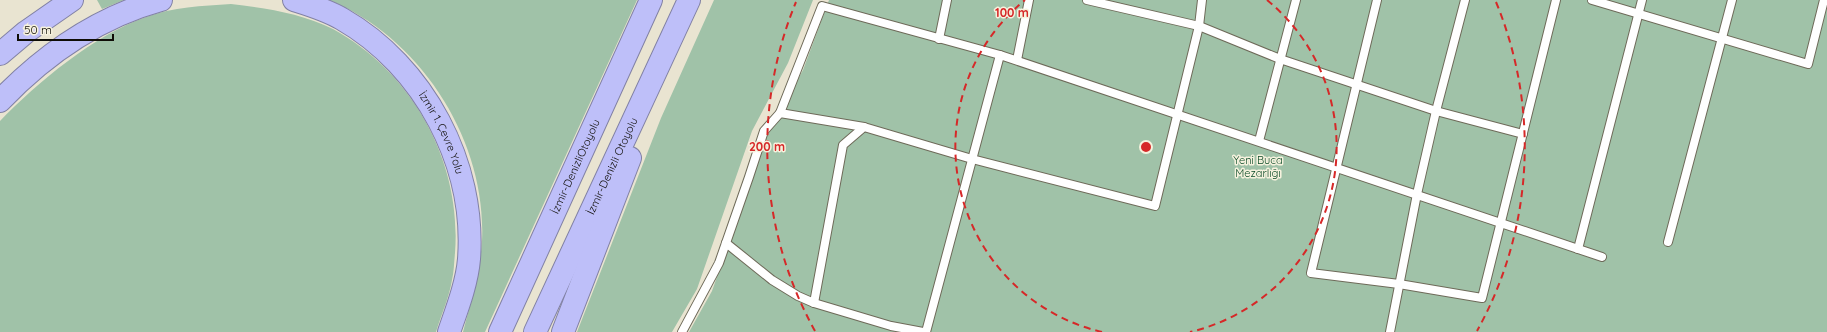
<svg xmlns="http://www.w3.org/2000/svg" width="1827" height="332" font-family="Quicksand,sans-serif">
<style>
.green{fill:#a0c2a8}
.lines{fill:none;stroke-linecap:round;stroke-linejoin:round}
.lane-casing{stroke:#6e6a59;stroke-width:10}
.highway-casing{stroke:#8181a4;stroke-width:24}
.lane{stroke:#fff;stroke-width:8}
.highway{stroke:#bebff9;stroke-width:22}
.ring{fill:none;stroke:#d62828;stroke-width:2;stroke-dasharray:7 5}
.labels{text-anchor:middle;stroke-width:3;stroke-linejoin:round;paint-order:stroke}
.street-label{font-size:11px;fill:#0f0d07;stroke:#f6f2de}
.park-label{font-size:11px;fill:#0a4b26;stroke:#f6f2de}
.centre{fill:#d62828;stroke:#f6f2de;stroke-width:2}
.ring-label{font-size:12px;text-anchor:middle;font-weight:bold;fill:#d62828;stroke:#f6f2de;stroke-width:3;stroke-linejoin:round;paint-order:stroke}
</style>
<rect width="100%" height="100%" fill="#e9e4d1"/>
<g class="green">
<path d="M 97,0 L 124,0 L 102,9 Z"/>
<path d="M 329,0 L 637,0 L 485,332 L 463,332 C 471,302 480,272 482,241 C 487,141 421,38 329,0 Z"/>
<path d="M 714,0 L 813,0 L 788,63 L 752,131 L 697,289 L 672,332 L 577,332 L 661,118 Z"/>
<path d="M 829,0 L 1827,0 L 1827,332 L 689,332 L 712,291 L 767,136 L 803,70 Z"/>
<path d="M 231,4 C 265,8 301,13 333,29 C 413,73 462,162 455,253 C 454,262 454,272 452,280 C 449,298 441,315 436,332 L 0,332 L 0,121 C 38,82 94,35 146,17 C 173,7 202,6 231,4 Z"/>
</g>
<g class="lines">
<defs>
<g id="lane">
<path d="M 1087,0 L 1199,26 L 1280,59 L 1436,111 L 1523,134"/>
<path d="M 1377,0 L 1311,273 L 1399,284 L 1482,298 L 1556,0"/>
<path d="M 1592,0 L 1808,64 L 1824,0"/>
<path d="M 939,39 L 947,0"/>
<path d="M 1017,60 L 1029,0"/>
<path d="M 780,113 L 822,6 L 1000,55"/>
<path d="M 1259,141 L 1296,0"/>
<path d="M 1668,242 L 1732,0"/>
<path d="M 726,243 L 772,280 L 798,296 L 814,303 L 891,326 L 923,332"/>
<path d="M 1578,249 L 1642,0"/>
<path d="M 814,303 L 843,145 L 864,127 L 972,159 L 1155,206 L 1199,26 L 1202,0"/>
<path d="M 682,332 L 719,263 L 749,177 L 764,131 L 780,113 L 864,127"/>
<path d="M 926,332 L 1000,55 L 1602,257"/>
<path d="M 1390,332 L 1417,194 L 1436,111 L 1465,0"/>
</g>
<g id="highway">
<path id="s1" d="M 294,0 C 310,5 327,10 342,19 C 424,66 476,164 469,259 C 467,283 457,309 449,332"/>
<path d="M 0,54 L 26,32 L 72,0"/>
<path d="M 0,101 C 44,55 99,17 161,0"/>
<path id="s2" d="M 500,332 L 651,0"/>
<path id="s3" d="M 535,332 L 689,0"/>
<path d="M 563,332 L 630,158"/>
</g>
</defs>
<use href="#lane" class="lane-casing"/>
<use href="#highway" class="highway-casing"/>
<use href="#lane" class="lane"/>
<use href="#highway" class="highway"/>
</g>
<g class="ring">
<path d="M1102 332A190 190 0 0 1 1025 0M1267 0A190 190 0 0 1 1190 332"/>
<path d="M815 331A379 379 0 0 1 796 2M1496 2A379 379 0 0 1 1477 331"/>
</g>
<g class="labels">
<g class="street-label">
<text dy="4" stroke="none"><textPath href="#s1" startOffset="206">İzmir 1. Çevre Yolu</textPath></text>
<text dy="4" stroke="none"><textPath href="#s2" startOffset="182">İzmir-DenizliOtoyolu</textPath></text>
<text dy="4" stroke="none"><textPath href="#s3" startOffset="183">İzmir-Denizli Otoyolu</textPath></text>
</g>
<g class="park-label">
<text x="1258" y="164">Yeni Buca<tspan x="1258" dy="13">Mezarlığı</tspan></text>
</g>
</g>
<circle cx="1146" cy="147" r="6" class="centre"/>
<g class="ring-label">
<text x="1012" y="17">100 m</text>
<text x="767" y="151">200 m</text>
</g>
<path d="M18 34v6h95v-6" fill="none" stroke="#0f0d07" stroke-width="2"/>
<text x="24" y="34" font-size="12" fill="#0f0d07" stroke="#f6f2de" stroke-width="3" paint-order="stroke">50 m</text>
</svg>
